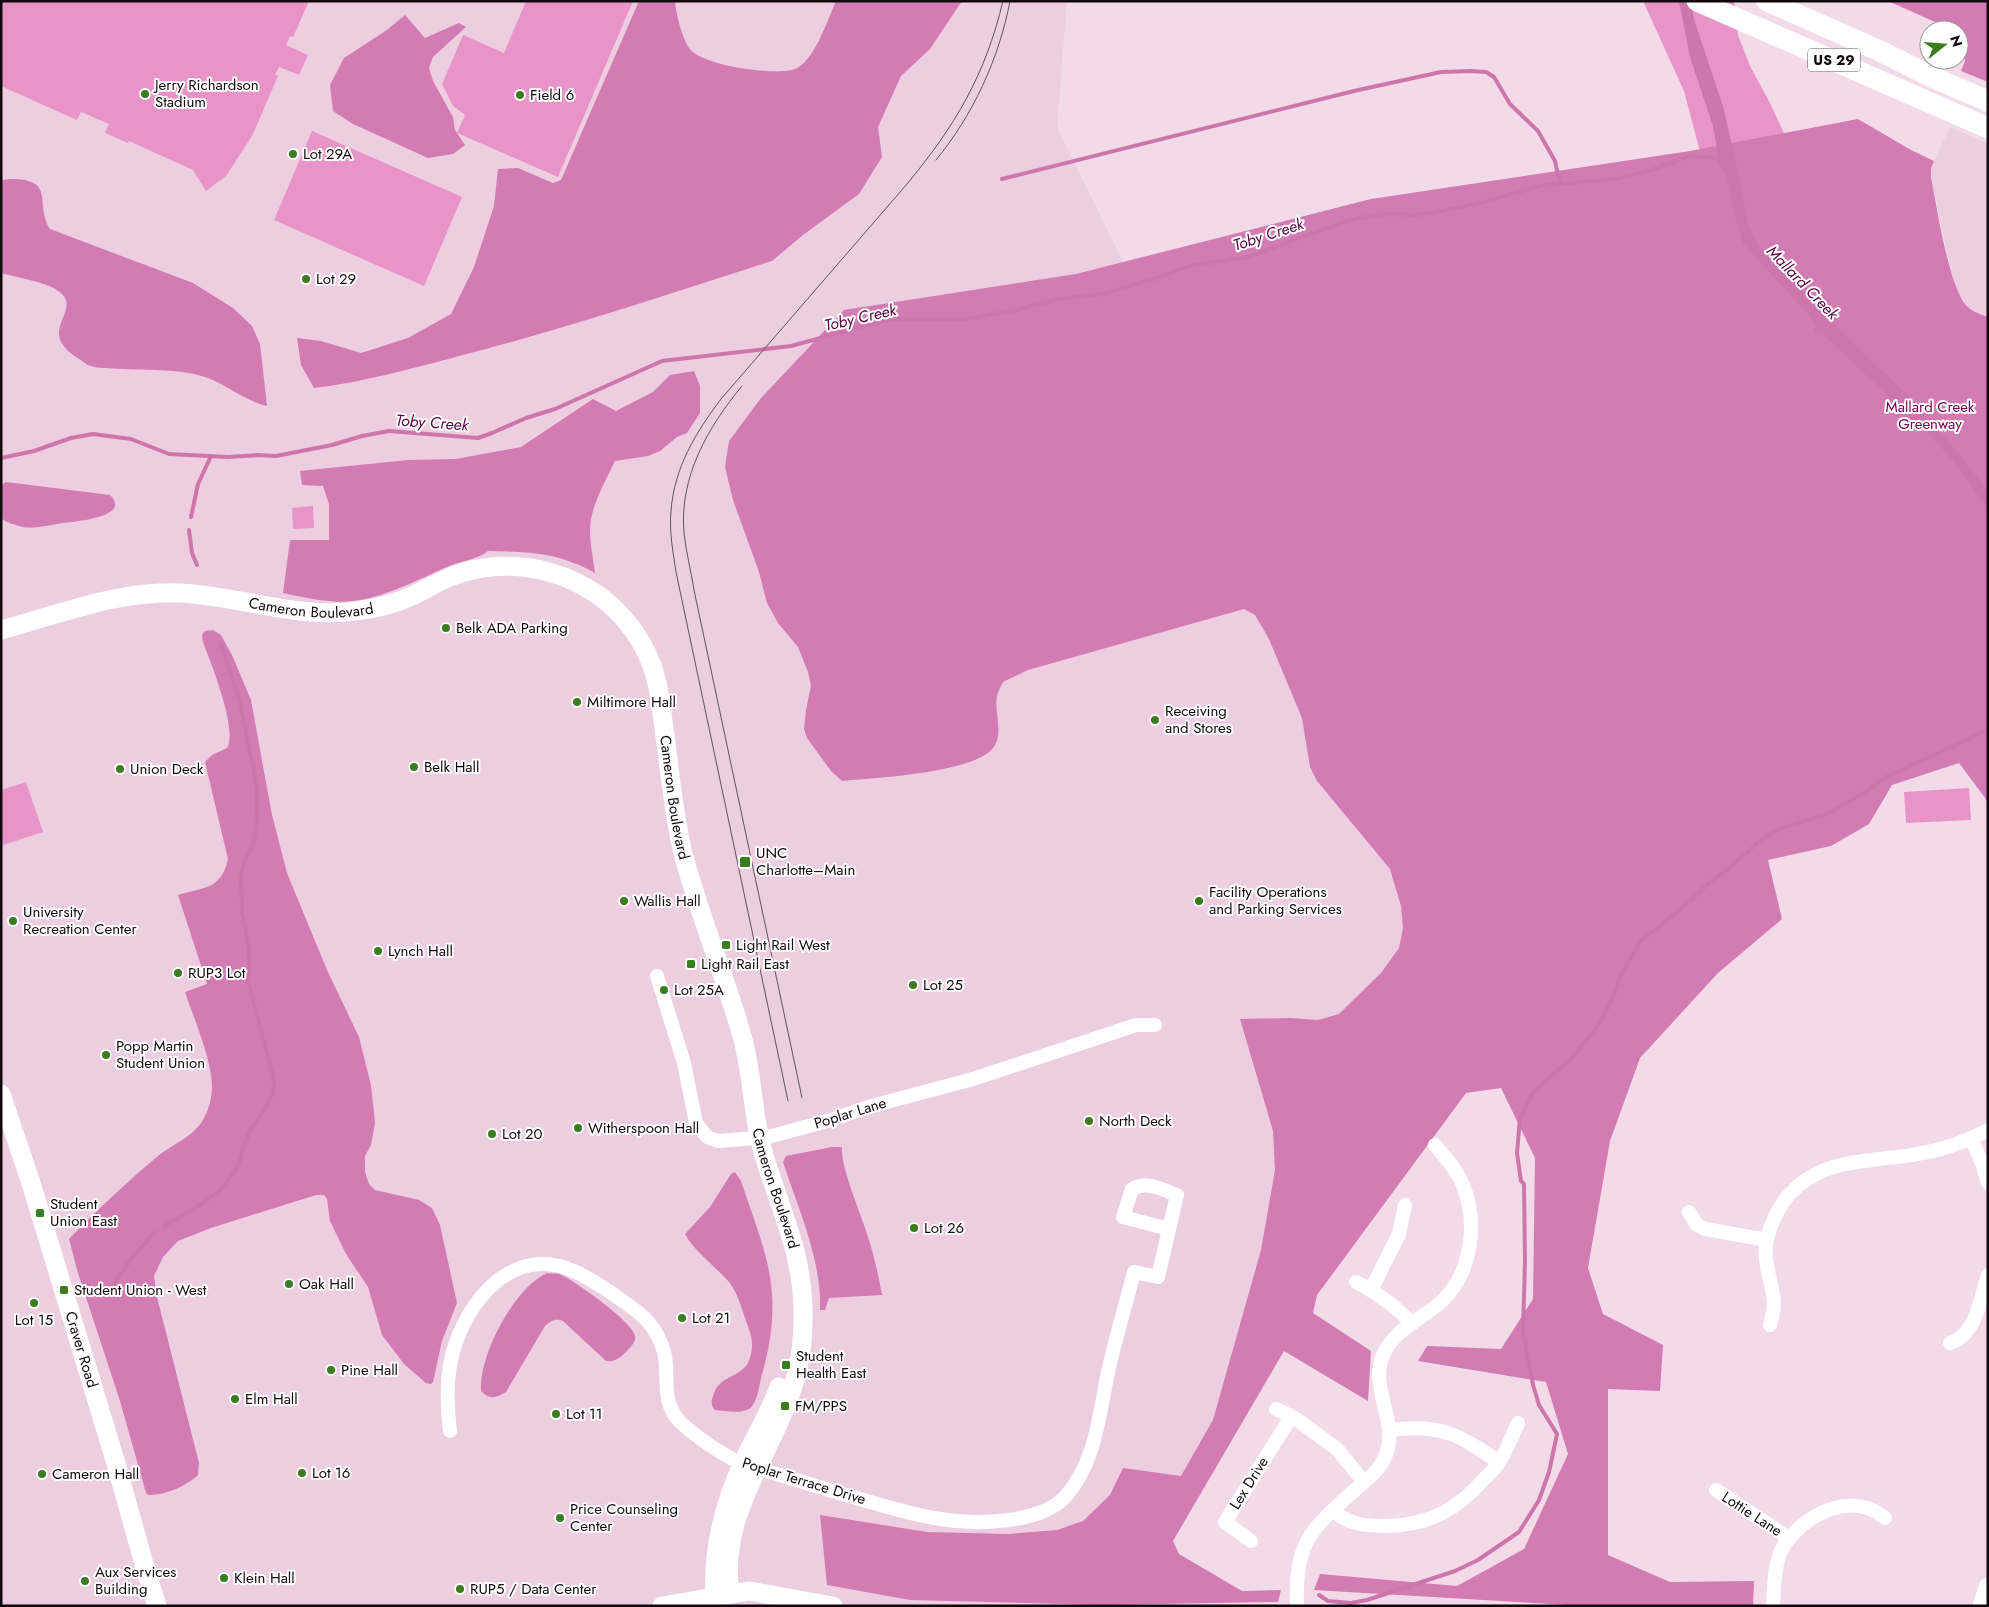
<svg xmlns="http://www.w3.org/2000/svg" width="1989" height="1607" font-family="Jost,sans-serif">
<style>
.built{fill:#edcde0}
.green{fill:#e894c8}
.forest{fill:#d37bb3}
.water{fill:#cd75ad}
.lines{fill:none;stroke-linecap:round;stroke-linejoin:round}
.stream{stroke:#cd75ad;stroke-width:4}
.street{stroke:#fff;stroke-width:14}
.secondary{stroke:#fff;stroke-width:19}
.primary{stroke:#fff;stroke-width:21}
.tram{stroke:#61535b;stroke-width:1}
.poi-dot{fill:#397d1f;stroke:#fff;stroke-width:2}
.labels{text-anchor:middle;stroke-width:4;stroke-linejoin:round;paint-order:stroke}
.shield{fill:#fff;stroke:#585356;stroke-width:1}
.shield-label{font-size:14px;font-weight:bold;fill:#10090d}
.poi-label{font-size:15px;fill:#10090d;stroke:#fff;text-anchor:start}
.park-label{font-size:15px;fill:#710055;stroke:#fff}
.street-label{font-size:15px;fill:#10090d;stroke:#fff}
.water-label{font-size:16px;font-style:italic;fill:#570441;stroke:#fff}
</style>
<rect width="100%" height="100%" fill="#f3dae9"/>
<g class="built">
<path d="M 1,1 L 1067,1 L 1057,127 L 1344,714 L 1466,1093 L 1317,1295 L 1134,1591 L 1119,1606 L 1,1606 Z"/>
<path d="M 1950,127 L 1988,144 L 1988,317 L 1970,309 L 1958,293 L 1953,279 L 1931,178 L 1931,168 L 1934,161 Z"/>
</g>
<g class="green">
<path d="M 1,1 L 309,1 L 293,37 L 290,36 L 286,45 L 308,55 L 299,75 L 279,67 L 275,75 L 278,76 L 252,136 L 226,176 L 206,191 L 193,170 L 129,141 L 128,143 L 105,133 L 109,124 L 81,112 L 77,120 L 1,86 Z"/>
<path d="M 526,1 L 633,1 L 558,177 L 457,133 L 465,115 L 453,106 L 442,84 L 463,35 L 504,53 Z"/>
<path d="M 1643,1 L 1734,1 L 1738,35 L 1750,66 L 1770,103 L 1825,221 L 1713,201 L 1684,91 Z"/>
<path d="M 312,131 L 462,197 L 424,286 L 274,220 Z"/>
<path d="M 313,506 L 314,528 L 293,529 L 292,508 Z"/>
<path d="M 26,782 L 43,832 L 3,845 L 1,839 L 1,790 Z"/>
<path d="M 1969,788 L 1971,820 L 1906,823 L 1904,792 Z"/>
</g>
<g class="forest">
<path d="M 639,1 L 675,1 C 676,15 682,37 689,48 C 701,66 776,76 795,69 C 814,62 828,19 836,1 L 962,1 L 930,49 L 901,76 L 878,127 L 882,157 L 859,194 L 803,235 L 772,261 C 670,294 567,328 463,355 C 414,368 364,382 314,388 L 301,365 L 297,338 L 321,341 L 361,353 L 408,338 L 451,314 L 474,267 L 494,206 L 498,169 L 518,168 L 553,183 L 561,180 Z"/>
<path d="M 1888,1 L 1988,1 L 1988,82 L 1961,71 L 1965,61 L 1959,30 L 1953,30 Z"/>
<path d="M 405,15 L 425,38 L 459,23 L 466,27 L 433,57 L 429,68 L 433,81 L 453,117 L 455,130 L 465,145 L 453,154 L 428,158 L 353,124 L 333,111 L 330,85 L 344,58 L 387,30 Z"/>
<path d="M 1858,119 L 1911,150 L 1934,161 L 1931,168 L 1931,178 C 1937,207 1948,282 1965,304 C 1970,311 1980,314 1988,317 L 1988,802 L 1959,763 L 1892,785 L 1869,824 L 1831,846 L 1768,860 L 1782,919 L 1718,973 L 1640,1058 L 1610,1141 L 1588,1268 L 1603,1314 L 1663,1345 L 1660,1391 L 1608,1389 L 1608,1555 L 1670,1582 L 1754,1581 L 1753,1606 L 1585,1606 L 1314,1590 L 1320,1574 L 1457,1586 L 1524,1549 L 1568,1454 L 1546,1382 L 1418,1361 L 1427,1346 L 1501,1349 L 1533,1299 L 1535,1158 L 1501,1088 L 1466,1093 L 1317,1295 L 1313,1313 L 1371,1351 L 1368,1401 L 1284,1351 L 1173,1541 L 1179,1554 L 1242,1591 L 1281,1590 L 1278,1602 L 1102,1605 L 910,1600 L 827,1585 L 820,1515 L 927,1532 L 1008,1534 L 1057,1530 L 1083,1521 L 1110,1495 L 1123,1468 L 1181,1476 L 1213,1420 L 1261,1250 L 1275,1170 L 1273,1131 L 1240,1019 L 1291,1018 L 1318,1020 L 1339,1014 L 1381,973 L 1399,948 L 1403,928 L 1401,906 L 1390,869 L 1317,781 L 1310,767 L 1302,718 L 1269,639 L 1255,615 L 1244,609 L 1028,670 L 1003,682 C 1001,686 998,691 997,696 C 994,711 1003,731 995,745 C 981,773 872,778 842,781 L 831,771 L 807,738 L 804,729 L 806,710 L 811,686 L 808,672 L 798,647 L 778,623 L 767,603 L 759,572 L 733,500 L 725,467 L 729,441 L 761,398 L 844,310 L 1076,274 L 1371,199 L 1690,151 Z"/>
<path d="M 10,179 C 57,179 34,203 50,229 L 193,283 L 233,308 L 252,326 L 260,344 L 267,406 C 242,400 223,381 198,375 C 174,369 147,370 122,369 C 112,368 98,369 88,365 C 84,363 80,359 76,357 C 37,331 80,312 62,294 C 50,282 18,278 1,273 L 1,180 Z"/>
<path d="M 694,371 L 700,386 L 700,413 L 687,433 L 677,437 L 660,451 L 648,456 L 615,461 C 606,480 595,499 591,519 C 588,536 593,556 595,573 C 557,552 530,552 488,551 C 477,560 463,560 449,566 C 412,582 371,606 329,601 C 314,600 298,596 283,593 L 290,540 L 329,540 L 329,504 L 323,486 L 302,485 L 300,471 L 408,460 L 456,459 L 521,447 L 593,399 L 616,411 L 653,392 L 670,375 Z"/>
<path d="M 6,482 L 110,495 C 133,517 73,522 62,523 C 50,525 35,529 23,527 C 16,525 6,523 1,518 L 1,485 Z"/>
<path d="M 213,630 L 221,635 L 232,655 L 251,700 L 272,815 L 287,873 L 327,970 L 359,1037 L 371,1085 L 375,1123 L 371,1145 L 365,1156 L 365,1172 L 369,1184 L 375,1190 L 419,1200 L 432,1208 L 440,1225 L 457,1303 L 442,1341 L 433,1382 L 431,1384 L 426,1383 L 404,1364 L 382,1335 L 368,1287 L 346,1254 L 330,1221 L 327,1199 L 324,1195 L 316,1195 L 211,1228 L 178,1241 L 163,1257 L 154,1276 L 157,1297 L 199,1463 L 198,1475 C 186,1486 166,1495 149,1495 L 146,1493 L 120,1401 L 78,1273 L 69,1239 C 97,1210 127,1182 158,1156 C 173,1144 193,1137 203,1120 C 208,1112 212,1098 212,1087 C 212,1060 194,1019 185,992 L 207,984 L 178,895 C 204,887 221,890 228,859 L 205,762 L 212,755 L 227,748 C 238,730 211,663 203,642 L 202,635 L 205,631 Z"/>
<path d="M 832,1147 L 842,1147 C 840,1166 861,1214 867,1234 C 874,1254 878,1274 882,1295 L 829,1298 L 825,1310 L 820,1310 C 822,1260 798,1208 783,1162 L 786,1156 Z"/>
<path d="M 735,1172 L 741,1181 C 753,1218 770,1257 772,1295 C 774,1323 769,1351 761,1378 C 759,1387 757,1404 749,1409 C 739,1414 725,1411 715,1410 C 711,1406 711,1402 713,1396 C 718,1377 736,1378 746,1366 C 750,1361 751,1354 752,1347 C 753,1338 748,1327 745,1318 C 741,1306 737,1292 729,1282 C 716,1267 694,1251 685,1234 L 710,1207 L 731,1174 Z"/>
<path d="M 547,1273 C 550,1274 555,1273 559,1274 C 573,1279 634,1323 635,1336 C 636,1343 630,1347 626,1352 C 620,1358 615,1362 606,1361 L 563,1321 C 555,1318 551,1321 545,1326 L 506,1392 C 496,1398 489,1400 481,1391 C 479,1355 514,1288 547,1273 Z"/>
</g>
<path class="water" d="M 1679,1 L 1691,1 L 1694,19 L 1723,106 L 1740,180 L 1748,224 L 1752,234 L 1761,249 L 1865,355 L 1901,389 L 1956,450 L 1988,491 L 1988,509 L 1950,457 L 1932,438 L 1821,332 L 1814,332 L 1816,326 L 1807,313 L 1743,243 L 1736,221 L 1726,173 L 1718,164 L 1717,148 L 1713,126 L 1690,57 Z"/>
<g class="lines">
<g class="stream">
<path d="M 1002,179 L 1354,91 L 1441,72 L 1471,71 L 1486,72 L 1494,77 L 1510,104 L 1538,131 L 1555,161 L 1560,184"/>
<path d="M 1,458 L 34,451 L 71,438 L 93,434 L 131,439 L 169,454 L 228,457 L 258,455 L 276,456 L 332,445 L 362,436 L 389,431 L 478,438 L 492,433 L 526,418 L 555,409 L 662,361 L 791,346 L 891,319 L 966,319 L 1016,310 L 1058,299 L 1103,294 L 1160,277 L 1189,266 L 1248,257 L 1349,220 L 1384,214 L 1417,215 L 1432,213 L 1484,202 L 1540,186 L 1616,179 L 1651,170 L 1689,156 L 1721,158"/>
<path d="M 191,517 L 198,484 L 211,456"/>
<path d="M 189,530 L 192,553 L 197,565"/>
<path d="M 164,1226 C 189,1212 218,1198 234,1172 C 242,1160 243,1145 249,1133 C 258,1115 274,1103 274,1081 L 248,981 L 249,947 L 242,913 L 241,877 L 244,861 L 252,848 L 256,830 L 257,786 L 240,703 L 221,645"/>
<path d="M 105,1296 L 135,1254 L 155,1232"/>
<path d="M 1319,1595 L 1328,1601 L 1351,1603 L 1367,1600 L 1455,1571 L 1478,1560 L 1519,1532 L 1539,1500 L 1549,1472 L 1557,1434 L 1539,1405 L 1533,1385 L 1523,1331 L 1525,1261 L 1524,1184 L 1521,1181 L 1517,1153 L 1520,1118 L 1530,1098 L 1536,1089 L 1571,1059 L 1592,1033 L 1602,1019 L 1613,998 L 1621,975 L 1640,942 L 1688,903 L 1710,882 L 1731,867 L 1762,839 L 1782,828 L 1825,815 L 1859,796 L 1888,776 L 1988,730"/>
</g>
<g class="street">
<path d="M 657,976 L 684,1063 L 696,1123 L 707,1137 L 718,1141 L 768,1137 L 831,1120 L 868,1107 L 973,1079 L 1136,1025 L 1155,1025"/>
<path d="M 1971,1138 L 1982,1163 L 1988,1183"/>
<path d="M 1689,1212 L 1697,1225 L 1705,1229 L 1767,1240"/>
<path d="M 1356,1282 C 1377,1293 1396,1306 1412,1324"/>
<path d="M 1371,1290 L 1399,1234 L 1405,1205"/>
<path d="M 1770,1325 C 1772,1318 1774,1309 1774,1302 C 1772,1280 1762,1262 1767,1239 C 1771,1222 1778,1208 1789,1195 C 1821,1158 1868,1162 1912,1155 C 1939,1151 1964,1143 1988,1130"/>
<path d="M 1950,1343 C 1977,1335 1980,1298 1988,1275"/>
<path d="M 1276,1409 L 1295,1418 L 1337,1449 L 1364,1482"/>
<path d="M 1390,1430 C 1441,1423 1459,1435 1499,1462"/>
<path d="M 450,1431 C 447,1407 446,1384 451,1360 C 461,1313 500,1256 554,1265 C 579,1268 618,1297 639,1313 C 655,1326 665,1346 666,1365 C 667,1387 664,1405 680,1422 C 695,1436 716,1450 734,1460 C 742,1464 752,1466 760,1469 C 786,1477 812,1485 839,1493 C 872,1502 906,1514 940,1519 C 975,1525 1041,1524 1066,1496 C 1097,1460 1099,1412 1109,1368 C 1116,1336 1126,1304 1134,1272 L 1158,1277 L 1177,1195 C 1163,1190 1147,1180 1132,1189 L 1123,1217 L 1169,1229"/>
<path d="M 1716,1490 L 1789,1538"/>
<path d="M 1333,1511 C 1350,1525 1365,1526 1387,1526 C 1429,1525 1457,1510 1484,1479 C 1489,1474 1496,1468 1499,1462 C 1507,1450 1512,1436 1518,1423"/>
<path d="M 1251,1541 L 1225,1522 L 1291,1417"/>
<path d="M 1297,1606 C 1295,1539 1311,1530 1357,1488 C 1368,1479 1379,1471 1385,1457 C 1401,1421 1366,1387 1385,1351 C 1397,1328 1424,1318 1442,1301 C 1472,1273 1478,1222 1463,1185 C 1457,1170 1445,1157 1435,1145"/>
<path d="M 1773,1606 C 1774,1587 1774,1566 1782,1549 C 1800,1516 1852,1489 1885,1518"/>
</g>
<g class="secondary">
<path id="s1" d="M 1,630 C 60,614 119,590 181,593 C 236,596 292,617 347,612 C 369,610 392,605 412,596 C 425,590 437,582 450,577 C 494,559 545,564 587,588 C 615,604 639,632 651,663 C 659,684 661,706 664,729 C 670,770 673,813 683,853 C 699,915 725,975 742,1036 C 753,1074 752,1114 763,1152 C 781,1213 805,1256 803,1322 C 803,1341 800,1361 795,1380 C 774,1452 718,1513 730,1593"/>
<path id="s2" d="M 1,1094 L 31,1183 L 115,1460 L 144,1564 L 157,1606"/>
<path d="M 715,1596 C 712,1549 724,1505 743,1462 C 755,1437 770,1413 779,1387"/>
<path d="M 662,1606 L 749,1591 L 833,1606"/>
<path d="M 1982,1606 L 1988,1587"/>
</g>
<g class="primary">
<path d="M 1697,1 L 1988,128"/>
<path d="M 1767,1 L 1880,51 L 1934,78 L 1988,101"/>
</g>
<g class="tram">
<path d="M 936,160 C 973,115 999,59 1010,1"/>
<path d="M 742,386 C 708,427 679,477 684,533 C 686,552 691,571 694,590 L 802,1098"/>
<path d="M 788,1101 L 676,572 C 673,552 669,531 671,511 C 674,468 696,432 721,399 L 907,184 C 955,126 985,76 1003,1"/>
</g>
</g>
<g class="poi-dot">
<circle cx="145" cy="94" r="5"/>
<circle cx="520" cy="95" r="5"/>
<circle cx="293" cy="154" r="5"/>
<circle cx="306" cy="279" r="5"/>
<circle cx="446" cy="628" r="5"/>
<circle cx="577" cy="702" r="5"/>
<circle cx="1155" cy="720" r="5"/>
<circle cx="414" cy="767" r="5"/>
<circle cx="120" cy="769" r="5"/>
<rect x="739" y="856" width="12" height="12" rx="2.5"/>
<circle cx="624" cy="901" r="5"/>
<circle cx="1199" cy="901" r="5"/>
<circle cx="13" cy="921" r="5"/>
<rect x="721" y="940" width="10" height="10" rx="2.5"/>
<circle cx="378" cy="951" r="5"/>
<rect x="686" y="959" width="10" height="10" rx="2.5"/>
<circle cx="178" cy="973" r="5"/>
<circle cx="913" cy="985" r="5"/>
<circle cx="664" cy="990" r="5"/>
<circle cx="106" cy="1055" r="5"/>
<circle cx="1089" cy="1121" r="5"/>
<circle cx="578" cy="1128" r="5"/>
<circle cx="492" cy="1134" r="5"/>
<rect x="35" y="1208" width="10" height="10" rx="2.5"/>
<circle cx="914" cy="1228" r="5"/>
<circle cx="289" cy="1284" r="5"/>
<rect x="59" y="1285" width="10" height="10" rx="2.5"/>
<circle cx="34" cy="1303" r="5"/>
<circle cx="682" cy="1318" r="5"/>
<rect x="781" y="1360" width="10" height="10" rx="2.5"/>
<circle cx="331" cy="1370" r="5"/>
<circle cx="235" cy="1399" r="5"/>
<rect x="780" y="1401" width="10" height="10" rx="2.5"/>
<circle cx="556" cy="1414" r="5"/>
<circle cx="302" cy="1473" r="5"/>
<circle cx="42" cy="1474" r="5"/>
<circle cx="560" cy="1518" r="5"/>
<circle cx="224" cy="1578" r="5"/>
<circle cx="85" cy="1581" r="5"/>
<circle cx="460" cy="1589" r="5"/>
</g>
<g class="labels">
<rect class="shield" x="1808" y="48.5" width="52" height="23" rx="4"/>
<g class="shield-label">
<text x="1834" y="65">US 29</text>
</g>
<g class="poi-label">
<text x="155" y="90">Jerry Richardson<tspan x="155" dy="17">Stadium</tspan></text>
<text x="530" y="100">Field 6</text>
<text x="303" y="159">Lot 29A</text>
<text x="316" y="284">Lot 29</text>
<text x="456" y="633">Belk ADA Parking</text>
<text x="587" y="707">Miltimore Hall</text>
<text x="1165" y="716">Receiving<tspan x="1165" dy="17">and Stores</tspan></text>
<text x="424" y="772">Belk Hall</text>
<text x="130" y="774">Union Deck</text>
<text x="756" y="858">UNC<tspan x="756" dy="17">Charlotte–Main</tspan></text>
<text x="1209" y="897">Facility Operations<tspan x="1209" dy="17">and Parking Services</tspan></text>
<text x="634" y="906">Wallis Hall</text>
<text x="23" y="917">University<tspan x="23" dy="17">Recreation Center</tspan></text>
<text x="736" y="950">Light Rail West</text>
<text x="388" y="956">Lynch Hall</text>
<text x="701" y="969">Light Rail East</text>
<text x="188" y="978">RUP3 Lot</text>
<text x="923" y="990">Lot 25</text>
<text x="674" y="995">Lot 25A</text>
<text x="116" y="1051">Popp Martin<tspan x="116" dy="17">Student Union</tspan></text>
<text x="1099" y="1126">North Deck</text>
<text x="588" y="1133">Witherspoon Hall</text>
<text x="502" y="1139">Lot 20</text>
<text x="50" y="1209">Student<tspan x="50" dy="17">Union East</tspan></text>
<text x="924" y="1233">Lot 26</text>
<text x="299" y="1289">Oak Hall</text>
<text x="74" y="1295">Student Union - West</text>
<text x="692" y="1323">Lot 21</text>
<text x="34" y="1325" text-anchor="middle">Lot 15</text>
<text x="796" y="1361">Student<tspan x="796" dy="17">Health East</tspan></text>
<text x="341" y="1375">Pine Hall</text>
<text x="245" y="1404">Elm Hall</text>
<text x="795" y="1411">FM/PPS</text>
<text x="566" y="1419">Lot 11</text>
<text x="312" y="1478">Lot 16</text>
<text x="52" y="1479">Cameron Hall</text>
<text x="570" y="1514">Price Counseling<tspan x="570" dy="17">Center</tspan></text>
<text x="95" y="1577">Aux Services<tspan x="95" dy="17">Building</tspan></text>
<text x="234" y="1583">Klein Hall</text>
<text x="470" y="1594">RUP5 / Data Center</text>
</g>
<g class="park-label">
<text x="1930" y="412">Mallard Creek<tspan x="1930" dy="17">Greenway</tspan></text>
</g>
<g class="street-label">
<text dy="5" stroke="none"><textPath href="#s1" startOffset="316">Cameron Boulevard</textPath></text>
<text dy="5" stroke="none"><textPath href="#s1" startOffset="841">Cameron Boulevard</textPath></text>
<text transform="translate(850 1113) rotate(-17)" y="5">Poplar Lane</text>
<text dy="5" stroke="none"><textPath href="#s1" startOffset="1246">Cameron Boulevard</textPath></text>
<text dy="5" stroke="none"><textPath href="#s2" startOffset="268">Craver Road</textPath></text>
<text transform="translate(804 1481) rotate(17)" y="5">Poplar Terrace Drive</text>
<text transform="translate(1249 1483) rotate(-58)" y="5">Lex Drive</text>
<text transform="translate(1752 1514) rotate(33)" y="5">Lottie Lane</text>
</g>
<g class="water-label">
<text transform="translate(1268 234) rotate(-18)" y="6">Toby Creek</text>
<text transform="translate(1803 282) rotate(46)" y="6">Mallard Creek</text>
<text transform="translate(860 317) rotate(-13)" y="6">Toby Creek</text>
<text transform="translate(432 422) rotate(4)" y="6">Toby Creek</text>
</g>
</g>
<rect width="1989" height="1607" fill="none" stroke="#10090d" stroke-width="5"/>
<g transform="translate(1944 45) rotate(73)"><circle r="24" fill="#ffffff" stroke="#9f9d9e"/>
<path d="M0-4L9 19L0 12L-9 19Z" fill="#397d1f"/>
<text y="-8" font-size="14" font-weight="bold" text-anchor="middle" fill="#10090d">N</text>
</g>
</svg>
